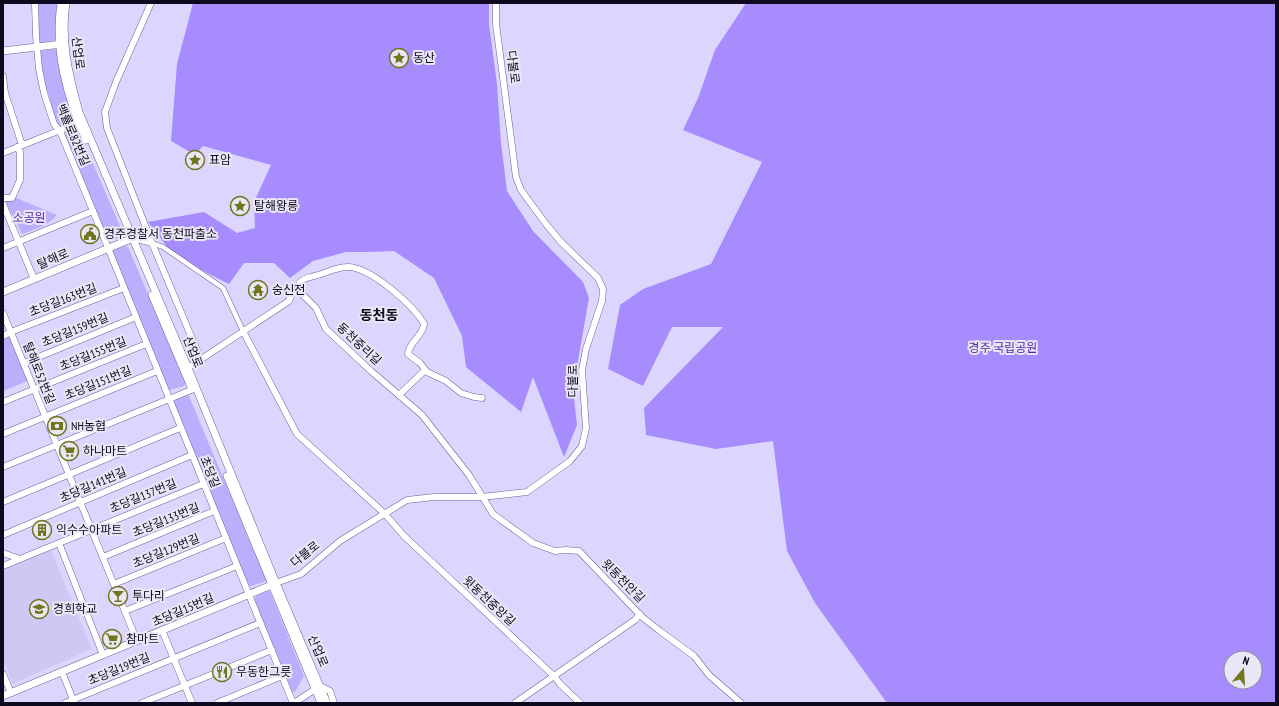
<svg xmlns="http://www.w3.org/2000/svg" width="1279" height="706" font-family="'PT Sans Narrow','Noto Sans KR',sans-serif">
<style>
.built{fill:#cfc8f5}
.green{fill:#bdadfd}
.forest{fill:#a78cfd;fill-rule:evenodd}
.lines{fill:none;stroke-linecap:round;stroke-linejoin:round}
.pedestrian-casing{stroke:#6c5f9b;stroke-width:5.5}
.minor-casing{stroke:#6c5f9b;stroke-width:7}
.tertiary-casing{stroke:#6c5f9b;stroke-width:8}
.pedestrian{stroke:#fff;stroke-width:4.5}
.minor{stroke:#fff;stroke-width:6}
.tertiary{stroke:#fff;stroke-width:7}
.labels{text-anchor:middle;stroke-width:4;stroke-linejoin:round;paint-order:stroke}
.street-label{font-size:12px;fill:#0f0920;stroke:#e9e7f5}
.poi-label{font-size:12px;fill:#0f0920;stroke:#e9e7f5;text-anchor:start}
.park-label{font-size:12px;fill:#521fa3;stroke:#e9e7f5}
.quarter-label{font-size:14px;font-weight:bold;fill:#0f0920;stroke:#e9e7f5}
</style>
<rect width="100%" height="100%" fill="#dcd6ff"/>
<path class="built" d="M 50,548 L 92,649 L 12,684 L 3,660 L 3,568 Z"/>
<g class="green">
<path d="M 38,3 L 58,3 L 55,40 L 42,43 L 38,40 Z"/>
<path d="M 56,49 L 58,50 L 74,120 L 60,126 L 55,118 L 41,68 L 40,51 Z"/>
<path d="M 75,127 L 78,129 L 123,233 L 121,238 L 112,239 L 105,235 L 65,136 L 65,132 Z"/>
<path d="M 14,197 L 57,215 C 47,226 36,229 22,234 L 5,201 Z"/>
<path d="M 126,246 L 128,247 L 186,383 L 184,386 L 170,390 L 168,388 L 112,254 L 113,250 Z"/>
<path d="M 14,334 L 32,379 L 3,391 L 3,340 Z"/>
<path d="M 187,395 L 189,396 L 266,580 L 264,582 L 251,586 L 248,585 L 173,403 L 175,400 Z"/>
<path d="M 268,591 L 270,592 L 304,676 L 295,692 L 292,691 L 254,600 L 256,596 Z"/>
</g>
<g class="forest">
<path d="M 193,3 L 489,3 L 489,24 L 497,84 L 501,143 L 507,191 L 533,231 L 583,282 L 589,298 L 573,389 L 577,425 L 564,457 L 533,377 L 521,412 L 466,367 L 462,336 L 434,278 L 394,251 L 369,252 L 346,252 L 313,261 L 290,278 L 274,263 L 244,263 L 229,284 L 175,257 L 148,222 L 204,212 L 237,233 L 255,228 L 254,202 L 271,165 L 203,146 L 195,155 L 171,141 L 177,64 Z"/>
<path d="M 746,3 L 1276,3 L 1276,703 L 887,703 L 815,603 L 787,551 L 773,441 L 716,449 L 646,435 L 644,408 L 723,327 L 672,327 L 643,386 L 608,369 L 620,305 L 643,289 L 711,264 L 762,162 L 683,130 L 698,98 L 715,50 ZM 1231,658 L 1255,658 L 1255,682 L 1231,682 Z"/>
</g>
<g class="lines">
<defs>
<path id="pedestrian" d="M 152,243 L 163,247 L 223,288 L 243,331"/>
<g id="minor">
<path d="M 35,3 L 36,36 L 39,69 L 44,93 L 54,124 L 60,131 L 93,211 L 293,703"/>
<path d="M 151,3 L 116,82 L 105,112 L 107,128 L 152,243 L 201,360"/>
<path d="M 3,76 L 5,93 L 22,145"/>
<path d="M 3,153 L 78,123"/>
<path d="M 3,198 L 12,198 L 20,180 L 20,152 L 17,147"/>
<path d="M 3,204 L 34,279"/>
<path d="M 133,238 L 152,243"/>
<path d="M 3,248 L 93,211"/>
<path d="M 298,290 C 298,279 305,279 314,276 C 325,274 336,267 347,267 C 369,266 415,306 424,324 C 423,336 409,342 408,354 L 420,363 L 427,372 L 446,381 L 461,393 L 474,397 L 482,398"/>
<path d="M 3,313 L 137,641"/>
<path d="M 243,331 L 297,434 L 385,514 L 404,536 L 554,676 L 560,684 L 580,703"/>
<path d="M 3,336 L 11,332 L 124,288"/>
<path d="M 24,363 L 136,317"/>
<path d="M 188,368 L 289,301 L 292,292 L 298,290 L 316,308 L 326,329 L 371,371 L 422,415 L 469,475 L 493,514 L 533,543 L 555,551 L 566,550 L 579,551 L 642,617 L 660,631 L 694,656 L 709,675 L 741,703"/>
<path d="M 399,395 L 425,370"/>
<path d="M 3,402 L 146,344"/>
<path d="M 3,434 L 157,371"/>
<path d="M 3,467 L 196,388"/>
<path d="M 3,502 L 180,428"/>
<path d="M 3,535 L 192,455"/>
<path d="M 59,543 L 103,655"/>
<path d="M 3,553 L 20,559"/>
<path d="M 103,557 L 214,511"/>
<path d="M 3,566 L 203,484"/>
<path d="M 276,583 L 301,574 L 340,541 L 407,500 L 434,497 L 482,497 L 527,492 L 570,461 L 582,446 L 586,428 L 582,370 L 586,349 L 602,301 L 603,289 L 598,278 L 560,241 L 546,224 L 521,190 L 516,177 L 496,24 L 496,3"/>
<path d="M 114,584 L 226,538"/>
<path d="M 125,611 L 237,566"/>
<path d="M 162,630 L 192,703"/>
<path d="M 62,672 L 74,702"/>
<path d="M 3,674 L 11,693"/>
<path d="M 65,703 L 260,623"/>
<path d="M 142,703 L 272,650"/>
<path d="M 217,703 L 282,676"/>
<path d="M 294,703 L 320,686 L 330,691 L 334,703"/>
<path d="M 515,703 L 635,620 L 640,614"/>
</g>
<g id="tertiary">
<path d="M 61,3 C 54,51 67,97 86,140"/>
<path d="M 66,3 C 60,40 69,76 79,112 L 188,368 L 276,583 L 327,703"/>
<path d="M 3,51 L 62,44"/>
<path d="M 3,292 L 133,238"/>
<path d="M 152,295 L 191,387"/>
<path d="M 227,476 L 321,703"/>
<path d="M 3,696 L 274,584"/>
</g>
</defs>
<use href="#pedestrian" class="pedestrian-casing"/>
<use href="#minor" class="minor-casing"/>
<use href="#tertiary" class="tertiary-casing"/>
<use href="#pedestrian" class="pedestrian"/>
<use href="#minor" class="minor"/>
<use href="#tertiary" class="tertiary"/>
</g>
<defs>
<symbol id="sight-ring" viewBox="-11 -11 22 22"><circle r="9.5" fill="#e9e7f5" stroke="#70751e" stroke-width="1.5"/><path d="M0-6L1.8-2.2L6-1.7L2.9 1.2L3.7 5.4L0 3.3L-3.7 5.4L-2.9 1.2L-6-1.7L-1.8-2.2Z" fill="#70751e"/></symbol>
<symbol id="civic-ring" viewBox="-11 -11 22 22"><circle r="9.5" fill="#e9e7f5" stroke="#70751e" stroke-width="1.5"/><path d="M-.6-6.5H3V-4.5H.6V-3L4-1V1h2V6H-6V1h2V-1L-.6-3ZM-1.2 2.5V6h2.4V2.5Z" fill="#70751e"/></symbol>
<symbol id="temple-ring" viewBox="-11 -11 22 22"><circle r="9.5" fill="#e9e7f5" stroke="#70751e" stroke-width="1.5"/><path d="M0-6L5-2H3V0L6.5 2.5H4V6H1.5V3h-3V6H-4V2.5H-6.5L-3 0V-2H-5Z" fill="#70751e"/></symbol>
<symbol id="bank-ring" viewBox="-11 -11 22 22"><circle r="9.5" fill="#e9e7f5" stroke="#70751e" stroke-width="1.5"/><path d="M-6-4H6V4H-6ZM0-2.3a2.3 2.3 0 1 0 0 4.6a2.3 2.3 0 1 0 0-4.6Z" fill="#70751e"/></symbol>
<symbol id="supermarket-ring" viewBox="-11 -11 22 22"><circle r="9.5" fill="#e9e7f5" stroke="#70751e" stroke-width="1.5"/><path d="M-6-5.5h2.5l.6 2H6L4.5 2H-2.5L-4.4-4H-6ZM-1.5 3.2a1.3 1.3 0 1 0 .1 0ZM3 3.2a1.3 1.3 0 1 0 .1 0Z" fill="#70751e"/></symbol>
<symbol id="building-ring" viewBox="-11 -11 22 22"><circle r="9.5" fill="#e9e7f5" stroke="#70751e" stroke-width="1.5"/><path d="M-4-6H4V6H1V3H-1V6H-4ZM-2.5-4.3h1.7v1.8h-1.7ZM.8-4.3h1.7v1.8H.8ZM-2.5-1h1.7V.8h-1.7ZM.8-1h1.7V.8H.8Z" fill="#70751e"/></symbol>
<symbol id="bar-ring" viewBox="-11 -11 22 22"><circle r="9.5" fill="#e9e7f5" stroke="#70751e" stroke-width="1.5"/><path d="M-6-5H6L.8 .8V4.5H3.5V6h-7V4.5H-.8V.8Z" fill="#70751e"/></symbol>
<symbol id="school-ring" viewBox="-11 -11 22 22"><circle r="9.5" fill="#e9e7f5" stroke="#70751e" stroke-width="1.5"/><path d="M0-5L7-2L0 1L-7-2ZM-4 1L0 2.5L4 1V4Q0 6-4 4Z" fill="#70751e"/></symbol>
<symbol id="restaurant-ring" viewBox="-11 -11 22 22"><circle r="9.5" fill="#e9e7f5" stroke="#70751e" stroke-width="1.5"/><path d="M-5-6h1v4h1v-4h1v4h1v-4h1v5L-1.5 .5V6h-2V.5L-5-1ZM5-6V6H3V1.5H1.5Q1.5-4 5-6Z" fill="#70751e"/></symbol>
</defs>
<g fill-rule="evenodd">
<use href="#sight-ring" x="388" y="47" width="22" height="22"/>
<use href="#sight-ring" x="184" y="149" width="22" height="22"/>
<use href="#sight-ring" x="229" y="195" width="22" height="22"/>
<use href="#civic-ring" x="79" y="223" width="22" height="22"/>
<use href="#temple-ring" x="247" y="279" width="22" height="22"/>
<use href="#bank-ring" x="46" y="415" width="22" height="22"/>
<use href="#supermarket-ring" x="58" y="440" width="22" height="22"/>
<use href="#building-ring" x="31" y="519" width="22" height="22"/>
<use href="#bar-ring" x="107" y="585" width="22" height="22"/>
<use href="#school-ring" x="28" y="598" width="22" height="22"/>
<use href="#supermarket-ring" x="101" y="628" width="22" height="22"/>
<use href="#restaurant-ring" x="211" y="661" width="22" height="22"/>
</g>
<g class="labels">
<g class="street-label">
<text transform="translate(78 53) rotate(83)" y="4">산업로</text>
<text transform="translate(513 67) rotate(83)" y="4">다불로</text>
<text transform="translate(73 135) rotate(67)" y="4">백률로82번길</text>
<text transform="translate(53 259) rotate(-23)" y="4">탈해로</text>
<text transform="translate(63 300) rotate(-21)" y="4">초당길163번길</text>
<text transform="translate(75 330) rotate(-22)" y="4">초당길159번길</text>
<text transform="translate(359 344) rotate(43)" y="4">동천중리길</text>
<text transform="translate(193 352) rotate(68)" y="4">산업로</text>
<text transform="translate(93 354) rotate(-22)" y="4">초당길155번길</text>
<text transform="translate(39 373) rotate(68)" y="4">탈해로52번길</text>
<text transform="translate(573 381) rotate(-90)" y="4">다불로</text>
<text transform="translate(98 383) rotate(-22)" y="4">초당길151번길</text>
<text transform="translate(210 472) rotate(68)" y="4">초당길</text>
<text transform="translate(93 485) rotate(-23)" y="4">초당길141번길</text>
<text transform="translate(143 496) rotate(-22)" y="4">초당길137번길</text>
<text transform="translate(166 520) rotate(-22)" y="4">초당길133번길</text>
<text transform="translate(166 551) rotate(-22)" y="4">초당길129번길</text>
<text transform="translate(305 554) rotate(-39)" y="4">다불로</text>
<text transform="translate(623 581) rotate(45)" y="4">윗동천안길</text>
<text transform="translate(489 601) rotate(43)" y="4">윗동천중앙길</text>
<text transform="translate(183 610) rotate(-23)" y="4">초당길15번길</text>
<text transform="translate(318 651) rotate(67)" y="4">산업로</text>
<text transform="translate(119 669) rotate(-22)" y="4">초당길19번길</text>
</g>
<g class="poi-label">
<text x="413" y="62">동산</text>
<text x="209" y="164">표암</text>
<text x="254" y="210">탈해왕릉</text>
<text x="104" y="238">경주경찰서 동천파출소</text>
<text x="272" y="294">숭신전</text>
<text x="71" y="430">NH농협</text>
<text x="83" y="455">하나마트</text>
<text x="56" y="534">익수수아파트</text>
<text x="132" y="600">투다리</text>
<text x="53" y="613">경희학교</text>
<text x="126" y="643">참마트</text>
<text x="236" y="676">우동한그릇</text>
</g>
<g class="park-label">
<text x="29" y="222">소공원</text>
<text x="1003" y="352">경주 국립공원</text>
</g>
<g class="quarter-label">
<text x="379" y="320">동천동</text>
</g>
</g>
<rect width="1279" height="706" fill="none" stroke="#0f0920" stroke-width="8"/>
<g transform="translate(1243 670) rotate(18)"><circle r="19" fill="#e9e7f5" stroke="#928ea0"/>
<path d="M0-3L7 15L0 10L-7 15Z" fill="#70751e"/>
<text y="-6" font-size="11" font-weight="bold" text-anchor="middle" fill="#0f0920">N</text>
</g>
</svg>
